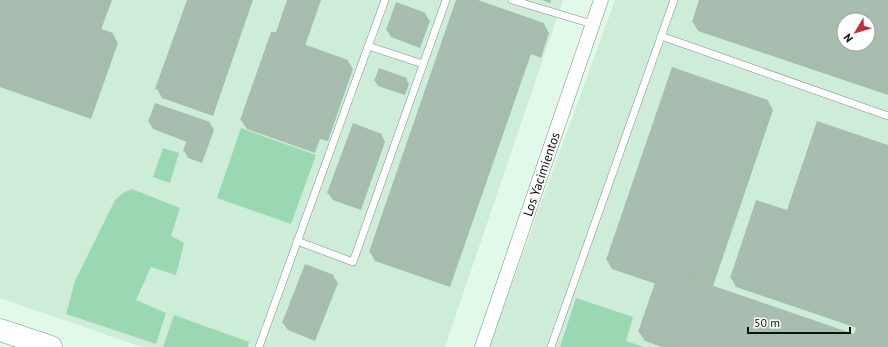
<svg xmlns="http://www.w3.org/2000/svg" width="888" height="347" font-family="'PT Sans',sans-serif">
<style>
.built{fill:#ceedd9;fill-rule:evenodd}
.green{fill:#9ad8b3}
.shadow{fill:#0003;fill-rule:evenodd}
.building{fill:#a7bdaf;fill-rule:evenodd}
.lines{fill:none;stroke-linecap:round;stroke-linejoin:round}
.lane-casing{stroke:#7c9284;stroke-width:8}
.street-casing{stroke:#7c9284;stroke-width:15}
.primary-casing{stroke:#7c9284;stroke-width:23}
.lane{stroke:#fff;stroke-width:7}
.street{stroke:#fff;stroke-width:14}
.primary{stroke:#fff;stroke-width:22}
.labels{text-anchor:middle;stroke-width:3;stroke-linejoin:round;paint-order:stroke}
.street-label{font-size:13px;fill:#0a120d;stroke:#fff}
</style>
<rect width="100%" height="100%" fill="#e1f9e9"/>
<g class="built">
<path d="M 0,0 L 563,0 L 445,347 L 142,347 L 0,298 Z"/>
<path d="M 615,0 L 888,0 L 888,347 L 489,347 ZM 844,20 L 868,20 L 868,44 L 844,44 Z"/>
</g>
<g class="green">
<path d="M 241,128 L 316,155 L 291,224 L 217,198 Z"/>
<path d="M 163,148 L 179,153 L 170,183 L 153,177 Z"/>
<path d="M 132,189 L 180,208 L 171,236 L 184,243 L 176,275 L 151,267 L 136,300 L 166,313 L 156,344 L 66,314 L 75,281 L 115,200 L 123,193 Z"/>
<path d="M 576,298 L 633,317 L 626,341 L 644,347 L 560,347 Z"/>
<path d="M 174,315 L 249,342 L 248,347 L 163,347 Z"/>
</g>
<g class="shadow">
<path d="M 0,0 L 112,0 L 101,30 L 113,34 L 118,43 L 91,119 L 0,87 Z"/>
<path d="M 188,0 L 253,0 L 213,116 L 162,98 L 157,89 Z"/>
<path d="M 288,0 L 321,0 L 305,46 L 348,61 L 353,69 L 328,141 L 320,139 L 315,153 L 247,129 L 241,120 L 277,33 Z"/>
<path d="M 457,0 L 475,0 L 544,24 L 549,33 L 541,58 L 531,54 L 450,287 L 375,261 L 370,252 Z"/>
<path d="M 542,0 L 551,0 L 550,3 Z"/>
<path d="M 700,0 L 888,0 L 888,95 L 698,31 L 693,22 ZM 844,20 L 868,20 L 868,44 L 844,44 Z"/>
<path d="M 425,14 L 430,21 L 420,48 L 391,37 L 387,30 Z"/>
<path d="M 406,79 L 409,84 L 405,95 L 378,86 L 375,81 Z"/>
<path d="M 768,101 L 773,110 L 713,286 L 855,335 L 857,328 L 736,287 L 731,278 L 788,212 L 888,146 L 888,347 L 662,347 L 645,341 L 639,332 L 656,284 L 612,269 L 607,260 Z"/>
<path d="M 149,122 L 210,123 L 214,130 L 202,163 L 188,158 L 184,151 L 187,142 L 153,129 Z"/>
<path d="M 381,134 L 385,142 L 361,210 L 333,200 L 328,193 Z"/>
<path d="M 333,276 L 338,283 L 315,341 L 288,330 L 283,323 Z"/>
</g>
<g class="building">
<path d="M 0,0 L 19,0 L 113,33 L 86,110 L 0,80 Z"/>
<path d="M 29,0 L 104,0 L 96,23 Z"/>
<path d="M 187,0 L 245,0 L 208,108 L 155,89 Z"/>
<path d="M 287,0 L 313,0 L 298,42 L 348,60 L 323,133 L 315,130 L 310,145 L 240,120 L 271,32 L 276,32 Z"/>
<path d="M 456,0 L 478,0 L 544,23 L 536,49 L 526,46 L 445,279 L 369,252 Z"/>
<path d="M 699,0 L 888,0 L 888,89 L 692,22 ZM 844,20 L 868,20 L 868,44 L 844,44 Z"/>
<path d="M 396,2 L 426,13 L 416,41 L 386,30 Z"/>
<path d="M 672,67 L 768,100 L 708,277 L 669,264 L 667,270 L 854,334 L 858,322 L 730,278 L 756,200 L 787,210 L 817,121 L 888,145 L 888,347 L 681,347 L 638,332 L 657,277 L 606,260 Z"/>
<path d="M 379,68 L 407,78 L 402,91 L 374,81 Z"/>
<path d="M 155,103 L 210,122 L 198,156 L 183,151 L 188,137 L 148,122 Z"/>
<path d="M 353,123 L 382,134 L 357,203 L 327,193 Z"/>
<path d="M 305,264 L 334,275 L 312,335 L 282,323 Z"/>
</g>
<g class="lines">
<defs>
<g id="lane">
<path d="M 512,0 L 592,24"/>
<path d="M 661,36 L 888,116"/>
<path d="M 368,46 L 423,64"/>
<path d="M 297,241 L 353,262 L 446,0"/>
<path d="M 259,347 L 385,0"/>
<path d="M 551,347 L 674,0"/>
</g>
<path id="street" d="M 482,347 L 601,0"/>
<path id="primary" d="M 0,330 L 51,347"/>
</defs>
<use href="#lane" class="lane-casing"/>
<use href="#street" class="street-casing"/>
<use href="#primary" class="primary-casing"/>
<use href="#lane" class="lane"/>
<use href="#street" class="street"/>
<use href="#primary" class="primary"/>
</g>
<g class="labels">
<g class="street-label">
<text transform="translate(541 174) rotate(-71)" y="5">Los Yacimientos</text>
</g>
</g>
<g transform="translate(856 32) rotate(232)"><circle r="19" fill="#ffffff" stroke="#9da09e"/>
<path d="M0-3L7 15L0 10L-7 15Z" fill="#bf2e3a"/>
<text y="-6" font-size="11" font-weight="bold" text-anchor="middle" fill="#0a120d">N</text>
</g>
<path d="M748 327v6h102v-6" fill="none" stroke="#0a120d" stroke-width="2"/>
<text x="754" y="327" font-size="12" fill="#0a120d" stroke="#ffffff" stroke-width="3" paint-order="stroke">50 m</text>
</svg>
